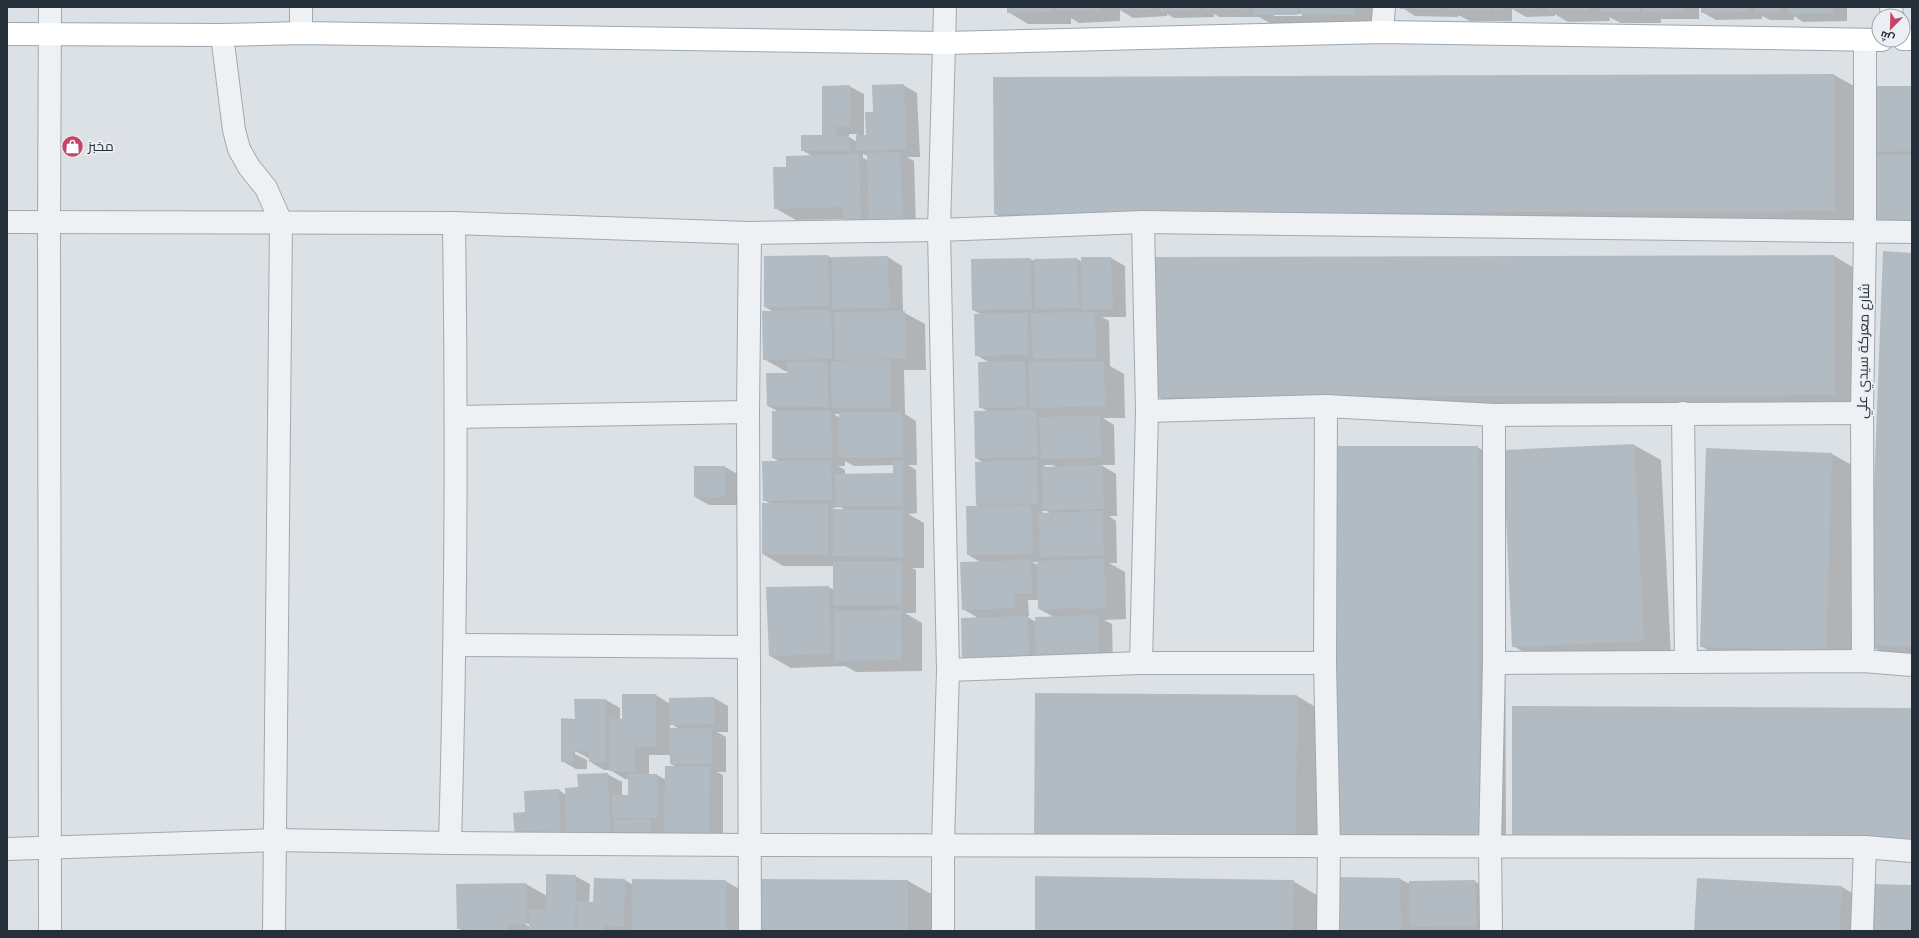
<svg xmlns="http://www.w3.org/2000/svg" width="1919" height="938" font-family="Raleway,Cairo,sans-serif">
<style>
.shadow{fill:#0003;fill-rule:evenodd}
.building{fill:#b3bbc2}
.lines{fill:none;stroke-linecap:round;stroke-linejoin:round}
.minor-casing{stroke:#a2a8af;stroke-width:24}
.major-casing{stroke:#9ca7b0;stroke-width:24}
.minor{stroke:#eef1f4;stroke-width:22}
.major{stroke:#fff;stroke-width:22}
.labels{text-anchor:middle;stroke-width:4;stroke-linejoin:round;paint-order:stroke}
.poi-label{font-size:14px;fill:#26303b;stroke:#ebeff3;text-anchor:start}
.street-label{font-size:14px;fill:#26303b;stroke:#ebeff3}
</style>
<rect width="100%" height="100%" fill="#dce1e5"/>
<g class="shadow">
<path d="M 1008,7 L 1376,7 L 1376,26 L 1275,26 L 1259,17 L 1220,17 L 1214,14 L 1214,17 L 1174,18 L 1167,14 L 1167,16 L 1133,18 L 1120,10 L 1120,21 L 1079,23 L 1071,18 L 1071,24 L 1028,24 L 1008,12 ZM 1274,14 L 1302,14 L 1302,16 L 1274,16 Z"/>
<path d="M 1401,7 L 1699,7 L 1699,19 L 1661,19 L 1661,23 L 1621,23 L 1609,17 L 1610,21 L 1568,22 L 1555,14 L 1555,16 L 1526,17 L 1512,9 L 1512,21 L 1470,21 L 1458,15 L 1458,17 L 1415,16 Z"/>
<path d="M 1702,7 L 1847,7 L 1847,21 L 1803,22 L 1794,16 L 1794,20 L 1770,20 L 1762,16 L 1762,19 L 1716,20 L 1702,12 Z"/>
<path d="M 1834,75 L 1861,90 L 1862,226 L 1022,229 L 995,214 Z"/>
<path d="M 903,85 L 917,93 L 920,157 L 907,157 L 914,161 L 916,227 L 845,219 L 796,220 L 775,208 L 788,168 L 814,157 L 802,150 L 823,136 L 849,86 L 864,94 L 864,136 L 867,136 L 874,113 ZM 849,134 L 857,134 L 857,142 L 849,137 ZM 863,154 L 868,156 L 868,160 L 863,158 Z"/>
<path d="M 1912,87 L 1912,227 L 1885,227 L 1871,219 L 1878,156 L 1870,151 Z"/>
<path d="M 1912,254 L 1912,661 L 1896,660 L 1869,645 Z"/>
<path d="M 828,256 L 832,258 L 888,257 L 902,266 L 903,312 L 925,324 L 926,370 L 904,370 L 905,414 L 916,421 L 917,465 L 908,465 L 916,470 L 917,513 L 908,514 L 924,523 L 924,568 L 912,568 L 916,570 L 916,613 L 905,613 L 922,623 L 922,671 L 856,672 L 845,666 L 791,668 L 770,656 L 828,587 L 834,590 L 834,566 L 783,566 L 763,554 L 771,504 L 764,500 L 780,462 L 773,458 L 779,412 L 768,406 L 788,374 L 788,371 L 785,371 L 764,359 L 774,312 L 765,307 ZM 834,414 L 840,414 L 840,418 ZM 845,461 L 854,466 L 894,465 L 894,474 L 845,474 L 845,470 L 838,466 L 845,466 ZM 840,507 L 845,510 L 837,510 L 832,508 Z"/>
<path d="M 1834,256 L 1861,272 L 1861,410 L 1184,412 L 1157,396 Z"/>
<path d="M 1111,258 L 1125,266 L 1126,317 L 1102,317 L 1109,321 L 1110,366 L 1124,374 L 1125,418 L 1103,418 L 1114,425 L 1115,465 L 1101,465 L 1116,474 L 1117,516 L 1109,516 L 1116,521 L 1117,563 L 1109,563 L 1125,572 L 1126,619 L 1104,620 L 1112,624 L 1113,666 L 1043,668 L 978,618 L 963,609 L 982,563 L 968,555 L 977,507 L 976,463 L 984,463 L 976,458 L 989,412 L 980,407 L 990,363 L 976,355 L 982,315 L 973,310 L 972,260 L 1030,259 L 1035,261 L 1077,259 L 1082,262 ZM 1043,465 L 1053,465 L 1057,468 L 1048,468 ZM 1041,511 L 1047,511 L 1051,514 L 1045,514 ZM 1032,562 L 1038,562 L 1038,565 ZM 1028,600 L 1039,600 L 1039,609 L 1054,617 L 1036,622 L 1026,616 L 1029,616 Z"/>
<path d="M 1634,445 L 1661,460 L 1671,656 L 1540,661 L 1513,646 L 1506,506 L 1505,506 L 1506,851 L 1364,851 L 1477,447 L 1504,462 Z"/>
<path d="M 1832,454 L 1859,469 L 1853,666 L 1728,662 L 1701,646 Z"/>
<path d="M 725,467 L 739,475 L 739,505 L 709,505 L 695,497 Z"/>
<path d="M 656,695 L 670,704 L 714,698 L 728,706 L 728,732 L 717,732 L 726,737 L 726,772 L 717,772 L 723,775 L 723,842 L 582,846 L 526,813 L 559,790 L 566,795 L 607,774 L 622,782 L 622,796 L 629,796 L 629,779 L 625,779 L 610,770 L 604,770 L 592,763 L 590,759 L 575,751 L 575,754 L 587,760 L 587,769 L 576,769 L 562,761 L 576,720 L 575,700 L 606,700 L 620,708 L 620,720 L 623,720 ZM 670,723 L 679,729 L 670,729 ZM 649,755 L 671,755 L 671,764 L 677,767 L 666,780 L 657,775 L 649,775 Z"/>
<path d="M 1297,696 L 1324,712 L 1323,857 L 1062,854 Z"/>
<path d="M 575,876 L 590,884 L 589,903 L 594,903 L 595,879 L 625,880 L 633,885 L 725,881 L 752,896 L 752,931 L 463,931 L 458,928 L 457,885 L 526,884 L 547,896 ZM 524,921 L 530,925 L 530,927 L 523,923 Z"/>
<path d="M 1338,878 L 1400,879 L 1410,884 L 1474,881 L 1488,889 L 1489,931 L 1338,931 Z"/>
<path d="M 908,881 L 935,896 L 935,931 L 763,931 Z"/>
<path d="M 1293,881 L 1320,897 L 1320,931 L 1036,931 Z"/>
<path d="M 1842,887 L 1868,902 L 1867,931 L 1695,931 Z"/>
</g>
<g class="building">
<path d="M 1007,7 L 1051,7 L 1051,12 L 1007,13 Z"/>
<path d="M 1057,7 L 1099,7 L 1099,10 L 1057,11 Z"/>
<path d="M 1118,7 L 1153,7 L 1153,9 L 1118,10 Z"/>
<path d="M 1159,7 L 1200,7 L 1200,10 L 1159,11 Z"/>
<path d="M 1205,7 L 1246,7 L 1246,9 L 1205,10 Z"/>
<rect x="1253" y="7" width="44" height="8"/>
<path d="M 1300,7 L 1355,7 L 1355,15 L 1300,14 Z"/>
<rect x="1400" y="7" width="44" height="2"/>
<rect x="1448" y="7" width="43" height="3"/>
<path d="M 1494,7 L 1506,7 L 1506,9 L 1494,10 Z"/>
<rect x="1511" y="7" width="30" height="2"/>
<rect x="1547" y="7" width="42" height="3"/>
<rect x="1599" y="7" width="41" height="5"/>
<path d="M 1642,7 L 1686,7 L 1686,11 L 1643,12 Z"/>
<path d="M 1701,7 L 1748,7 L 1748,12 L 1701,13 Z"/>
<path d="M 1755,7 L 1780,7 L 1780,12 L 1755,13 Z"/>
<path d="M 1788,7 L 1833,7 L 1833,13 L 1788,14 Z"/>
<path d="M 1834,74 L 1835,211 L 994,214 L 993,77 Z"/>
<path d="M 904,84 L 906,149 L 856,151 L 856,135 L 866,135 L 865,112 L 873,112 L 872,85 Z"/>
<path d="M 850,85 L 850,126 L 835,127 L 836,136 L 849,136 L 849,150 L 801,151 L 801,135 L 822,135 L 822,86 Z"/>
<path d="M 1868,86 L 1912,86 L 1912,151 L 1869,152 Z"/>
<path d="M 900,152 L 903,220 L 869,221 L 867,153 Z"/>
<path d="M 859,154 L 861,221 L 844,222 L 843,207 L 774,209 L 773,167 L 786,167 L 786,156 Z"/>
<path d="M 1869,155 L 1912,155 L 1912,219 L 1870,220 Z"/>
<path d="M 1883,251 L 1912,253 L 1912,647 L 1868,645 Z"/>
<path d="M 828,255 L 829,306 L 764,307 L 764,256 Z"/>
<path d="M 1834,255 L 1835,395 L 1156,397 L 1155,257 Z"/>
<path d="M 888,256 L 889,308 L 832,309 L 832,257 Z"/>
<path d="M 1081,257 L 1111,257 L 1113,309 L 1082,310 Z"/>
<path d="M 1030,258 L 1032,309 L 972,310 L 971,259 Z"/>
<path d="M 1077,258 L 1079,308 L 1035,309 L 1034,259 Z"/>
<path d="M 831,310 L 832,359 L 763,360 L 762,311 Z"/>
<path d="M 905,311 L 905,359 L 835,360 L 834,312 Z"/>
<path d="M 1095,312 L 1096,358 L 1033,359 L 1031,313 Z"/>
<path d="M 1027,313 L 1028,354 L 975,356 L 974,314 Z"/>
<path d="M 890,360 L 891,408 L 832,408 L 831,361 Z"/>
<path d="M 1025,361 L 1026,407 L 979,408 L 978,362 Z"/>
<path d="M 1104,361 L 1105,406 L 1030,408 L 1029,362 Z"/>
<path d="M 787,362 L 827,362 L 828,407 L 767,406 L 766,373 L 787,373 Z"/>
<path d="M 1036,410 L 1038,457 L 975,458 L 974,411 Z"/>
<path d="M 772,411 L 831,411 L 832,458 L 772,458 Z"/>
<path d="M 839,412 L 902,412 L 903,457 L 839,458 Z"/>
<path d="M 1100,416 L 1101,457 L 1041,459 L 1039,417 Z"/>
<path d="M 1634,444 L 1644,641 L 1512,647 L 1503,450 Z"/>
<path d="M 1334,446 L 1478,446 L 1480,836 L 1336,836 Z"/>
<path d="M 1706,448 L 1832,453 L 1826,651 L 1700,647 Z"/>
<path d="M 1037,460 L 1038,504 L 976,505 L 975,462 Z"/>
<path d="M 762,461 L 831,461 L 832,500 L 763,501 Z"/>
<path d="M 893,461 L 903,461 L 903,506 L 836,506 L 835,474 L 893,473 Z"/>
<path d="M 1102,465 L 1104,509 L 1043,510 L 1042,467 Z"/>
<rect x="694" y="466" width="31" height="31"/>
<path d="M 762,503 L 828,504 L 828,555 L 762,554 Z"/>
<path d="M 1031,505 L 1033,554 L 967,555 L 966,506 Z"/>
<path d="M 833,509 L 903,510 L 903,557 L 833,556 Z"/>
<path d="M 1102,511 L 1104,555 L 1040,557 L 1039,513 Z"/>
<path d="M 1104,559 L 1106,608 L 1038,609 L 1037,561 Z"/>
<path d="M 1031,560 L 1032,593 L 1014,593 L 1015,608 L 962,610 L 960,562 Z"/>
<rect x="833" y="561" width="69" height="44"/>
<path d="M 829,586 L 831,654 L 769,656 L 766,587 Z"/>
<path d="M 901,610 L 902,660 L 834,661 L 834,611 Z"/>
<path d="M 1098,615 L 1099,659 L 1036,660 L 1035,617 Z"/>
<path d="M 1028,616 L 1029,660 L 962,662 L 961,618 Z"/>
<path d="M 1035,693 L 1297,695 L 1296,842 L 1034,839 Z"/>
<path d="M 622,694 L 656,694 L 656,747 L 635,747 L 635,772 L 609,771 L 610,719 L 622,719 Z"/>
<path d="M 714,697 L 714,724 L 670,725 L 669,698 Z"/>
<path d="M 574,699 L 606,699 L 606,763 L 589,762 L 589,751 L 573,751 L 573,762 L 561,762 L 561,718 L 575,719 Z"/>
<path d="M 1512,706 L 1912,708 L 1912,839 L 1512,837 Z"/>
<rect x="670" y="728" width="42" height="36"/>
<path d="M 665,766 L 710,766 L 709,835 L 664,834 Z"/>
<path d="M 608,773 L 610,837 L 567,838 L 565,788 L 578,787 L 577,774 Z"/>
<path d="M 628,774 L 657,774 L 658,818 L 612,818 L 612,795 L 628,795 Z"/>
<path d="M 559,789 L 561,839 L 515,840 L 513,813 L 525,812 L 524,791 Z"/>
<path d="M 651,819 L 651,842 L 614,842 L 614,820 Z"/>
<path d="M 546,874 L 576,875 L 575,931 L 529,931 L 529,909 L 546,910 Z"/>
<path d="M 1035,876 L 1294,880 L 1293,931 L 1035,931 Z"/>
<path d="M 1337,877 L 1400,878 L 1401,931 L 1337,931 Z"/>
<path d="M 594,878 L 625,879 L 624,927 L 605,926 L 605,931 L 577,931 L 577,901 L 593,902 Z"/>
<path d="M 1697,878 L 1842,886 L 1839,931 L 1694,931 Z"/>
<path d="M 632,879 L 726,880 L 726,931 L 632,931 Z"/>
<path d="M 761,879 L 908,880 L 908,931 L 762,931 Z"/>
<path d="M 1475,880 L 1476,926 L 1410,927 L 1409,881 Z"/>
<path d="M 526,883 L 527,924 L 508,925 L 508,931 L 457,929 L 456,884 Z"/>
<path d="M 1873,884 L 1912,885 L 1912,931 L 1872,931 Z"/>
</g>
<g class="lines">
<defs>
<g id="minor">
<path d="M 50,7 L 49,222 L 50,931"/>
<path d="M 1891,7 L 1892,16"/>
<path d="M 1382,32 L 1384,7"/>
<path d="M 301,33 L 301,7"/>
<path d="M 222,35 L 234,130 L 239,149 L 249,167 L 266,188 L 281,222 L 274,931"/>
<path d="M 7,222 L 454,223 L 750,233 L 939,230 L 1143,222 L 1912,232"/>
<path d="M 1326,406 L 1325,663 L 1329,847 L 1328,931"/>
<path d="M 1147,411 L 1326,406 L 1494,415 L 1862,413"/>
<path d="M 1683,413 L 1686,662"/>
<path d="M 457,417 L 748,412"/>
<path d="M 456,645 L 748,647"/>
<path d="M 1863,661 L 1862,413 L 1865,232 L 1865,41"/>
<path d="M 1141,663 L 1147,411 L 1143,222"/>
<path d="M 1494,663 L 1863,661 L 1912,665"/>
<path d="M 948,670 L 1141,663 L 1325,663"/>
<path d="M 450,843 C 456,637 457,430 454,223"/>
<path d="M 7,849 L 275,840 L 450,843 L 749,845 L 1865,847 L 1912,851"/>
<path d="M 750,931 L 748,412 L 750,233"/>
<path d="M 943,931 L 943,844 L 948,670 L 939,230 L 945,7"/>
<path d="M 1491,931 L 1490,846 L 1494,663 L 1494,415"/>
<path d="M 1862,931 L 1865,847"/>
</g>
<g id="major">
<path d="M 7,34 L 222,35 L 301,33 L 944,43 L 1382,32 L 1882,40"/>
<path d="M 1903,39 L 1912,39"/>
</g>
</defs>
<use href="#minor" class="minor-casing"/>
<use href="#major" class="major-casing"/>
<use href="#minor" class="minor"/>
<use href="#major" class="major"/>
</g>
<defs>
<symbol id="shop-disc" viewBox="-11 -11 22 22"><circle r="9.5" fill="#c74468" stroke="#ebeff3"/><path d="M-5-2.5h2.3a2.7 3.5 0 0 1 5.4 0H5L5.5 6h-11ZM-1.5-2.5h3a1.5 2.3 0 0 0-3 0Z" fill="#fff"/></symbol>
</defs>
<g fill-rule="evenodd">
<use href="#shop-disc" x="60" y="134" width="25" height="25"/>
</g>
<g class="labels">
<g class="poi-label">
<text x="88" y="151">مخبز</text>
</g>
<g class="street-label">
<text transform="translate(1863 351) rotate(-89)" y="5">شارع معركة سيدي علي</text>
</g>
</g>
<rect width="1919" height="938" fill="none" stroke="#26303b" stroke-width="16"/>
<g transform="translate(1891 28) rotate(203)"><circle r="19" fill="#ebeff3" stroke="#9ca3a9"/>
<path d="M0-3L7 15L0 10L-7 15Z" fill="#c74468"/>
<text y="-6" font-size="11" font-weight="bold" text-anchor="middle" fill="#26303b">ش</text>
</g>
</svg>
